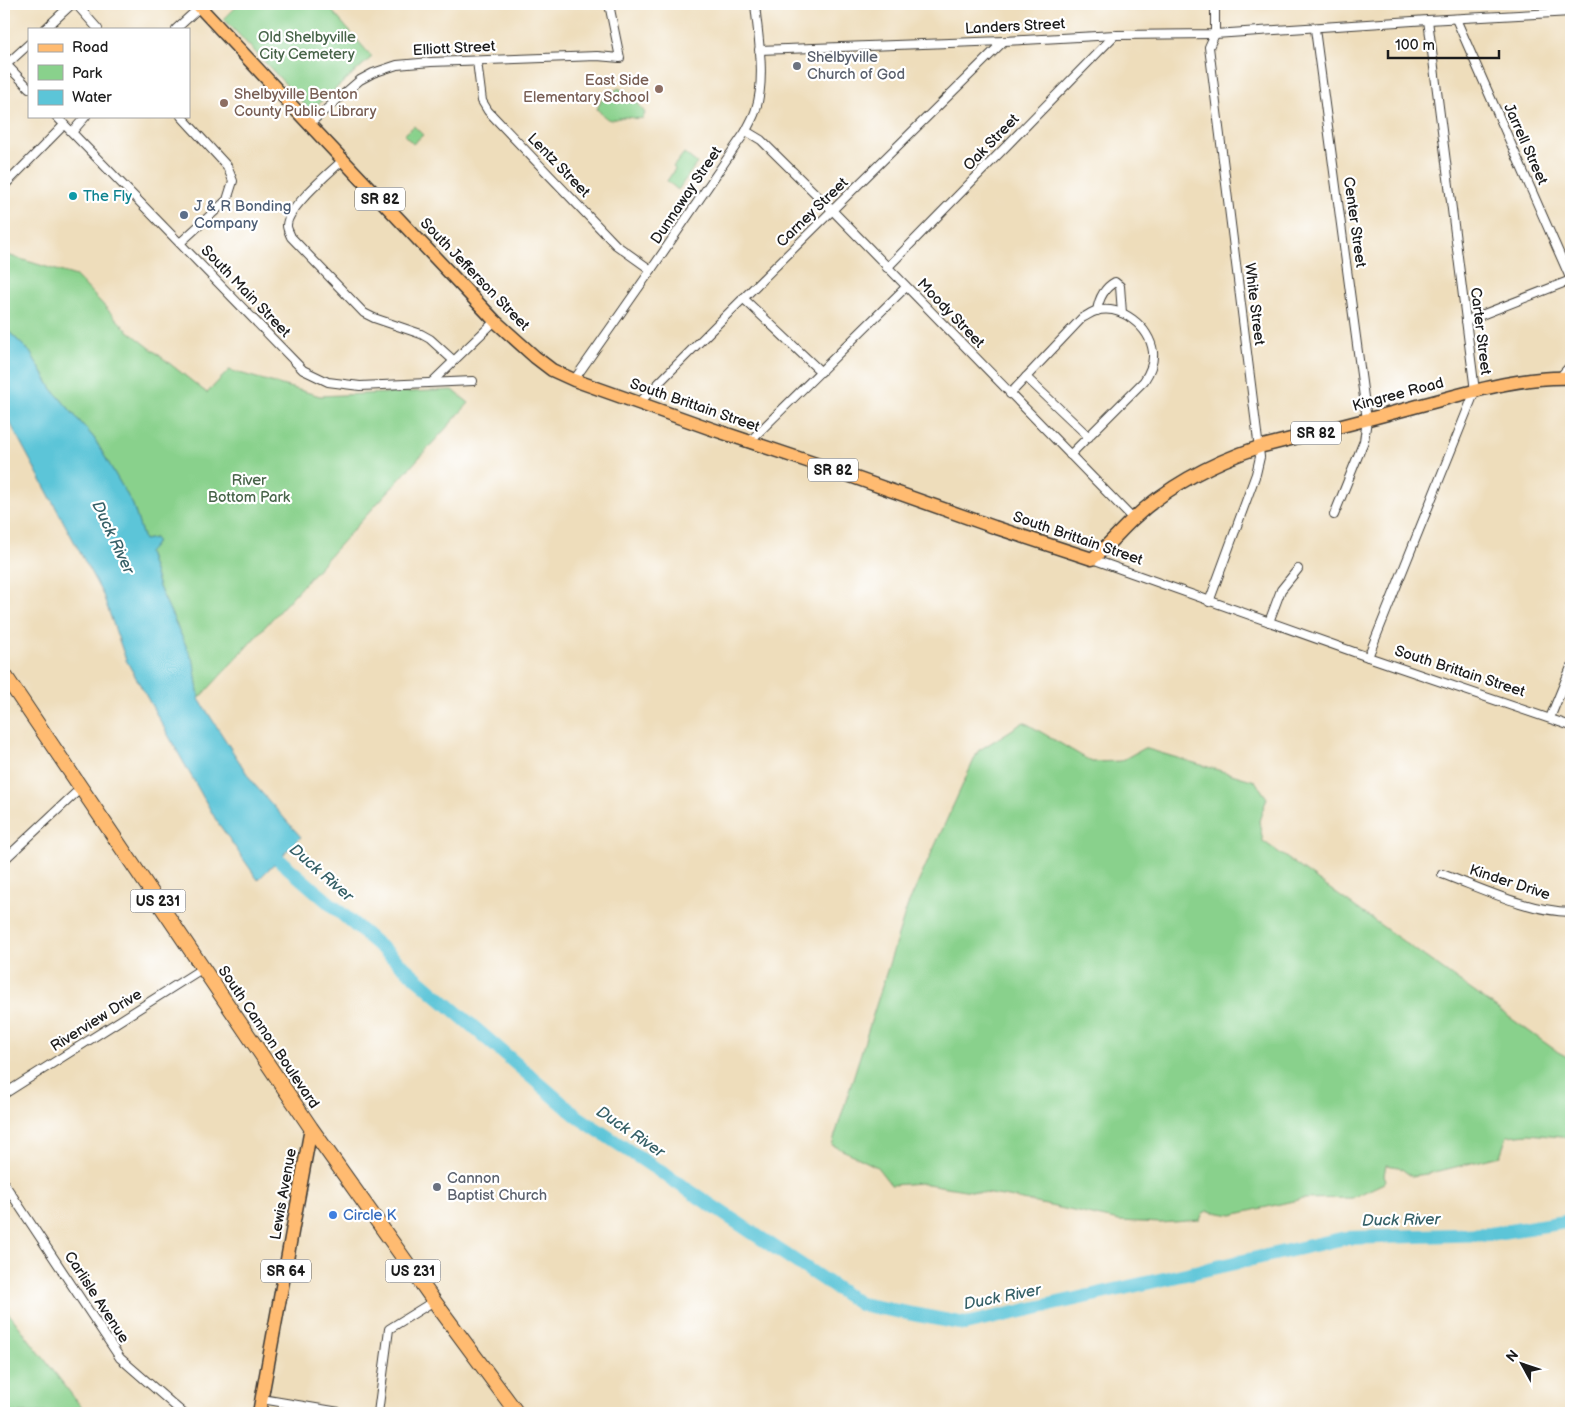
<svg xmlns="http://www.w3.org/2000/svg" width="1575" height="1417" font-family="'Balsamiq Sans',sans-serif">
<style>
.green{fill:#89d18c;stroke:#527654}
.water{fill:#5cc5d8;stroke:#3c707a}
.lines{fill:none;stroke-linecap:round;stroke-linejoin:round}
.river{stroke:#5cc5d8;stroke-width:14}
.street-casing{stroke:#3c3934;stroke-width:10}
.primary-casing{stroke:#3c3934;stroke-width:15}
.highway-casing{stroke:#3c3934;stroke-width:16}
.street{stroke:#fff;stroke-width:8}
.primary{stroke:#ffbb71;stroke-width:12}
.highway{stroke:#ffbb71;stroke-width:14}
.worship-dot{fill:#6b7280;stroke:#fff;stroke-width:2}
.education-dot{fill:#8d6e63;stroke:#fff;stroke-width:2}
.culture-dot{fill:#0f9aa8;stroke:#fff;stroke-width:2}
.service-dot{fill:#5c6f8a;stroke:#fff;stroke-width:2}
.shop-dot{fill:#3f7fe0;stroke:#fff;stroke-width:2}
.labels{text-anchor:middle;stroke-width:4.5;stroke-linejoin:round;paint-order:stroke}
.shield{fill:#fff;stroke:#606060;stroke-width:1}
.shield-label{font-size:14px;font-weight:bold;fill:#1c1c1c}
.street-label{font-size:15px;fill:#1c1c1c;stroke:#fff}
.park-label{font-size:15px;fill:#486449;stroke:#fff}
.worship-label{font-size:15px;fill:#5b616d;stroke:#fff;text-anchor:start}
.education-label{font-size:15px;fill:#785e54;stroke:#fff;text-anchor:end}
.culture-label{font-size:15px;fill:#0d838f;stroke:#fff;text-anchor:start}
.service-label{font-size:15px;fill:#4e5e75;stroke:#fff;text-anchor:start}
.shop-label{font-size:15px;fill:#366cbe;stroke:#fff;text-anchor:start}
.water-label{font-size:16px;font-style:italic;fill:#366067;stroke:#fff}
</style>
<rect width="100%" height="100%" fill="#fff"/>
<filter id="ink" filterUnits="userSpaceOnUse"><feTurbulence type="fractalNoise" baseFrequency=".02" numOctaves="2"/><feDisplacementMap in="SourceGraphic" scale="10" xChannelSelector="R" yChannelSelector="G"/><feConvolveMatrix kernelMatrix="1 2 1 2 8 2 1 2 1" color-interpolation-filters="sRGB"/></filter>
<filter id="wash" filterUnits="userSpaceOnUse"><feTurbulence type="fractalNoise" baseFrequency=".0096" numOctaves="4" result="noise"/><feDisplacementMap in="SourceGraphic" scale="20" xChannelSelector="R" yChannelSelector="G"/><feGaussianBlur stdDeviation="1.12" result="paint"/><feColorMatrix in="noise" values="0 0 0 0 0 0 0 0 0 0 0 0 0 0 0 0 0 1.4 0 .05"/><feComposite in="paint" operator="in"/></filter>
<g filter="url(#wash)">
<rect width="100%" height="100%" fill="#edb"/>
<g class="green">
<path d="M 239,4 L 326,4 L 372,57 L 316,106 L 308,108 L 224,19 Z"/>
<path d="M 619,88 L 637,102 L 645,113 L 643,118 C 636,120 632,117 626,117 C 607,119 612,125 597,109 L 603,97 Z"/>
<path d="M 414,126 L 423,135 L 413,144 L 404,135 Z"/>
<path d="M 684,153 L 697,163 L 678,190 L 667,181 L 675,169 L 673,167 Z"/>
<path d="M 4,254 L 76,276 L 126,329 L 207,393 L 229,370 L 320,396 L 453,390 L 469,403 L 199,699 L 194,663 L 159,587 L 148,552 L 156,543 L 155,538 L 144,540 L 133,505 L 94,438 L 52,389 L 30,352 L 4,327 Z"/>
<path d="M 1024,722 L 1092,762 L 1121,761 L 1144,748 L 1255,781 L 1267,798 L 1259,821 L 1263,841 L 1558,1052 L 1571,1059 L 1571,1138 L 1529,1134 L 1507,1136 L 1500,1156 L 1427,1174 L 1411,1176 L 1399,1167 L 1386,1165 L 1384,1175 L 1386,1180 L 1384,1183 L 1352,1198 L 1302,1199 L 1232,1215 L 1208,1211 L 1203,1213 L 1200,1220 L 1161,1223 L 1119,1221 L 1009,1197 L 921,1183 L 891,1185 L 877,1167 L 832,1145 L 907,907 L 978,751 Z"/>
<path d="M 4,1309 L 11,1316 L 86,1413 L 4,1413 Z"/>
</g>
<path class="water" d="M 4,327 L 30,352 L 52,389 L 94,438 L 133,505 L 144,540 L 155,538 C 159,543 152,548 148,553 L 159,587 L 194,663 L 199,699 L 253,783 L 301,837 L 258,880 L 216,820 L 126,660 L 103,595 L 8,419 L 4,414 Z"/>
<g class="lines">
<path class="river" d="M 269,845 L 277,858 L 578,1117 L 860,1304 L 965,1324 L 1345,1238 L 1490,1234 L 1571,1221"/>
</g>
</g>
<g filter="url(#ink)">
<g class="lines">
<defs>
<g id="street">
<path d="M 76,4 L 98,29"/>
<path d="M 1456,19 L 1571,280 L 1466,321"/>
<path d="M 45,29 L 72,4"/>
<path d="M 176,29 L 200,7"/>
<path d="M 1315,29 L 1367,420 L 1364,441 L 1334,515"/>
<path d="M 759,50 L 1004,41 L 1115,35 L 1215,34 L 1428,20 L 1571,12"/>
<path d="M 477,61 L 482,101 L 488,111 L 616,245 L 651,270"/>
<path d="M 4,62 L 29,88"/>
<path d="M 7,64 L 29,44"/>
<path d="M 56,116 L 303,370 L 328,382 L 360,386 L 473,381"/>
<path d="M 309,124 L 360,80 L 373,73 L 397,65 L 431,62 L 597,56 L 620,58 L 609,4"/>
<path d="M 746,131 L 761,140 L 833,211 L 1133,519"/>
<path d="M 72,132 L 86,116"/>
<path d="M 343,160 C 330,172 286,209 287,226 C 287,229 290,234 291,237 L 364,313 L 374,318 L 421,334 L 430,339 L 453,360"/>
<path d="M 4,186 L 64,125"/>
<path d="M 180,243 L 227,200 L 233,181 L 227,166 L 181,116"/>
<path d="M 887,268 L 1115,35"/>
<path d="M 743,298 L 821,372"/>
<path d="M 1097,311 C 1099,298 1104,288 1115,282 L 1120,286 L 1122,313"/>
<path d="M 1026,377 L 1089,437"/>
<path d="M 1560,377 L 1571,365"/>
<path d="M 574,380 L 651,270 L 746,131 C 749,124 754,117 756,109 C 766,78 758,36 755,4"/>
<path d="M 432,382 L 495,321"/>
<path d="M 1010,394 L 1082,318 C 1087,316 1091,312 1096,311 C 1121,304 1150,327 1153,352 C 1154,363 1150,372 1144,381 L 1070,455"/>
<path d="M 639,403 C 759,281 882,162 1004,41"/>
<path d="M 749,442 L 906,287"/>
<path d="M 1092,559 L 1368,657 L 1571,726"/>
<path d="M 1209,602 L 1256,474 L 1260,457 L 1209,47 L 1215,34 L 1215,4"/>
<path d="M 1269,622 L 1281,590 L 1298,569"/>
<path d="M 1368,657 L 1475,391 L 1428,20"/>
<path d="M 1550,718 L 1571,667"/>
<path d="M 4,860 L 82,787"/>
<path d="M 1442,874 C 1483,889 1527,911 1571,912"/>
<path d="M 4,1094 L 203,968"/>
<path d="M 4,1183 L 120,1358 L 183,1413"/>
<path d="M 262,1399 L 345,1413"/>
<path d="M 378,1413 L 389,1329 L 434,1301"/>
</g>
<g id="primary">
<path d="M 197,4 L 309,124 L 495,321 L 535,357 L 552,370 L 574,380 L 709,428 L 822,466 L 994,527 L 1092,559 C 1107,547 1119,532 1133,519 C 1169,485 1212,463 1259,447 C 1311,434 1362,421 1414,407 C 1464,394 1519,376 1571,378"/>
<path d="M 259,1413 L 311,1128"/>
</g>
<path id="highway" d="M 4,674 L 311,1128 L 434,1301 L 517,1413"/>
</defs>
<use href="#street" class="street-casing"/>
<use href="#primary" class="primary-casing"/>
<use href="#highway" class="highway-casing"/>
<use href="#street" class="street"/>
<use href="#primary" class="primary"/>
<use href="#highway" class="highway"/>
</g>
</g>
<g class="worship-dot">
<circle cx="797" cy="66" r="5"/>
<circle cx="437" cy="1187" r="5"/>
</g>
<g class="education-dot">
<circle cx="659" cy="89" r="5"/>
<circle cx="224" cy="103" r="5"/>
</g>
<circle class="culture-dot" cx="73" cy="196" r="5"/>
<circle class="service-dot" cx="184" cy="215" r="5"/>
<circle class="shop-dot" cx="333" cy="1215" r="5"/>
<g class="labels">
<g class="shield">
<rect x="355" y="187.5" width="50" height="23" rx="4"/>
<rect x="1291" y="421.5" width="50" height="23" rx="4"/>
<rect x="808" y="458.5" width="50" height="23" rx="4"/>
<rect x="130.5" y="889.5" width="55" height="23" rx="4"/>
<rect x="261" y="1259.5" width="50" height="23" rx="4"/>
<rect x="385.5" y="1259.5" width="55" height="23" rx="4"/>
</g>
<g class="shield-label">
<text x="380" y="204">SR 82</text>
<text x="1316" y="438">SR 82</text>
<text x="833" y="475">SR 82</text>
<text x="158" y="906">US 231</text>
<text x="286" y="1276">SR 64</text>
<text x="413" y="1276">US 231</text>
</g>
<g class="street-label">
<text transform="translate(1015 26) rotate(-3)" y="5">Landers Street</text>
<text transform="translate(454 48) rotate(-3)" y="5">Elliott Street</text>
<text transform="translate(991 142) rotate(-46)" y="5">Oak Street</text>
<text transform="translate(1526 144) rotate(66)" y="5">Jarrell Street</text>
<text transform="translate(559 165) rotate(46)" y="5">Lentz Street</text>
<text transform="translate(686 195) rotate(-56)" y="5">Dunnaway Street</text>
<text transform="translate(812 212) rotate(-44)" y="5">Carney Street</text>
<text transform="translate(1355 222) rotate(82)" y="5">Center Street</text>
<text transform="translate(475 274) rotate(46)" y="5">South Jefferson Street</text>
<text transform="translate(246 291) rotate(46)" y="5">South Main Street</text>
<text transform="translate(1255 304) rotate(83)" y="5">White Street</text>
<text transform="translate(951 313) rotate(46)" y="5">Moody Street</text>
<text transform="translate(1481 331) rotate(83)" y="5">Carter Street</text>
<text transform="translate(1398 394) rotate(-15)" y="5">Kingree Road</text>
<text transform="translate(695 405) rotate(19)" y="5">South Brittain Street</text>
<text transform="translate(1078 538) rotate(19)" y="5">South Brittain Street</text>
<text transform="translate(1460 671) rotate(18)" y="5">South Brittain Street</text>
<text transform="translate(1510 882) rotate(18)" y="5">Kinder Drive</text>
<text transform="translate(96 1020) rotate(-32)" y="5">Riverview Drive</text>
<text transform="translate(269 1037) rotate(56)" y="5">South Cannon Boulevard</text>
<text transform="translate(283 1194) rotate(-80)" y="5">Lewis Avenue</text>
<text transform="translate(97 1297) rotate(57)" y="5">Carlisle Avenue</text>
</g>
<g class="park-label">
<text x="307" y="42">Old Shelbyville<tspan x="307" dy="17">City Cemetery</tspan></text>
<text x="249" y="485">River<tspan x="249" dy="17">Bottom Park</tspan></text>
</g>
<g class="worship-label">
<text x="807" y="62">Shelbyville<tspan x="807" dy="17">Church of God</tspan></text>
<text x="447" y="1183">Cannon<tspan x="447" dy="17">Baptist Church</tspan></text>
</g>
<g class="education-label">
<text x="649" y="85">East Side<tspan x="649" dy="17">Elementary School</tspan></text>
<text x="234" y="99" text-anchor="start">Shelbyville Benton<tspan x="234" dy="17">County Public Library</tspan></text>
</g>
<g class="culture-label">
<text x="83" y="201">The Fly</text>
</g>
<g class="service-label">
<text x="194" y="211">J &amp; R Bonding<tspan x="194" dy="17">Company</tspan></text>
</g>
<g class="shop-label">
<text x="343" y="1220">Circle K</text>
</g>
<g class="water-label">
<text transform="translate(114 537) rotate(65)" y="6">Duck River</text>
<text transform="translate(322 872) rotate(41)" y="6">Duck River</text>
<text transform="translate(631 1131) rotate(34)" y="6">Duck River</text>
<text transform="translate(1401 1219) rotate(-1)" y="6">Duck River</text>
<text transform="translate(1002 1296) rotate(-11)" y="6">Duck River</text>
</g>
</g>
<rect width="1575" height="1417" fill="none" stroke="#fff" stroke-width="20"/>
<rect x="28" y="28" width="162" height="90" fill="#ffffff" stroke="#a4a4a4"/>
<rect x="38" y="44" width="25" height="8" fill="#ffbb71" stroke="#a4a4a4"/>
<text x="72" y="52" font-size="15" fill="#1c1c1c">Road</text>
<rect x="38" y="65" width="25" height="15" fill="#89d18c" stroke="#a4a4a4"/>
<text x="72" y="78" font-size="15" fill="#1c1c1c">Park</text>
<rect x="38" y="90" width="25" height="15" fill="#5cc5d8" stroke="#a4a4a4"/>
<text x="72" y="102" font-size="15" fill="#1c1c1c">Water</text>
<g transform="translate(1522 1364) rotate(310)" stroke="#ffffff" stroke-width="4" paint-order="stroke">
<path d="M0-4L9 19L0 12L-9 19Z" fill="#1c1c1c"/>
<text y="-8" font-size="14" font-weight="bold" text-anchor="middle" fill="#1c1c1c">N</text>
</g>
<path d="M1388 50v8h111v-8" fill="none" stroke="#1c1c1c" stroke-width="2.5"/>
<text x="1395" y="50" font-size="15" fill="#1c1c1c" stroke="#ffffff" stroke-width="4" paint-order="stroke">100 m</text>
</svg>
